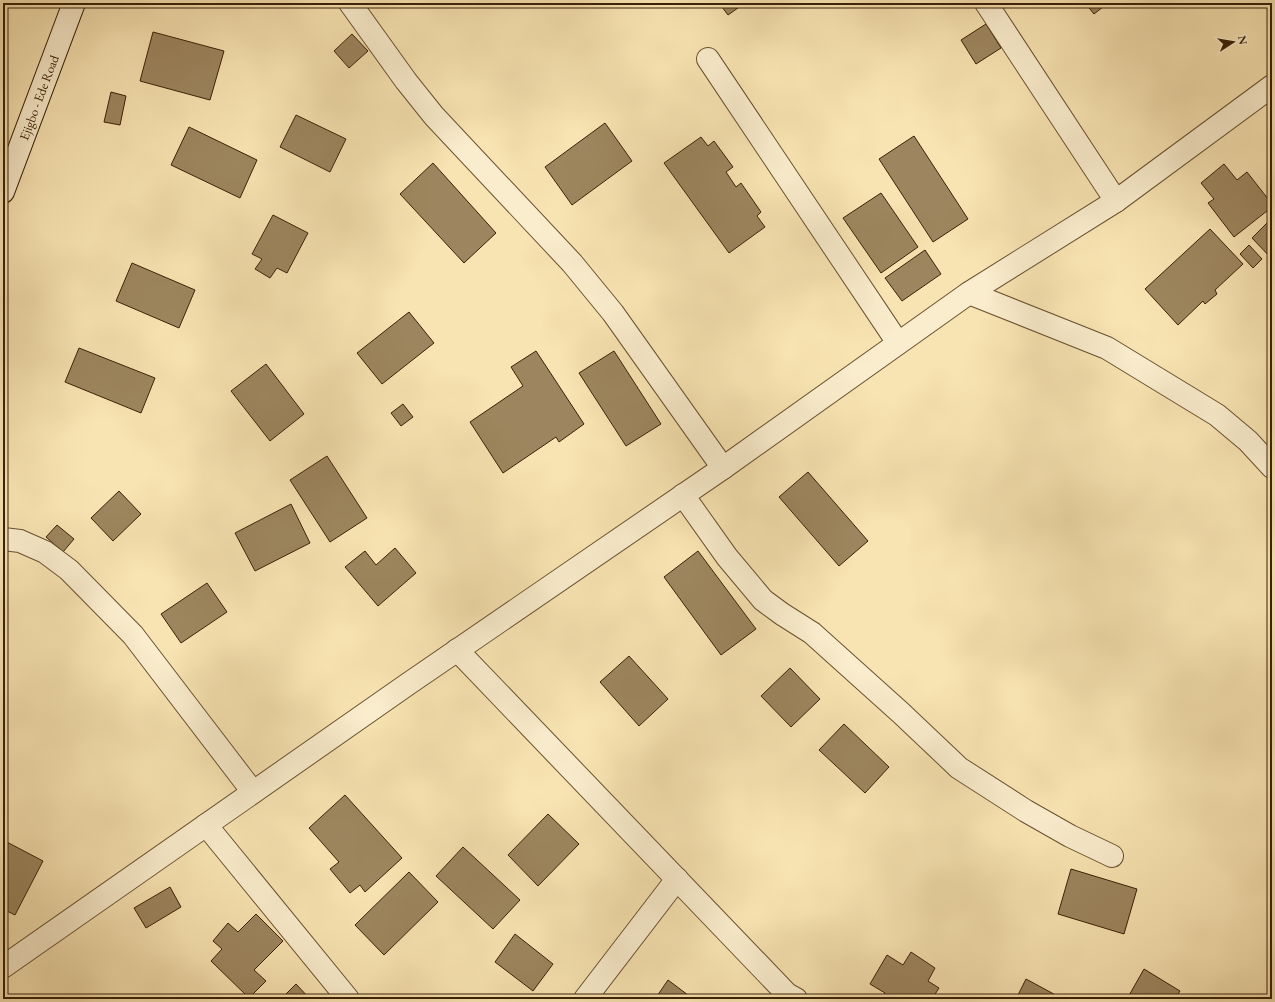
<svg xmlns="http://www.w3.org/2000/svg" width="1275" height="1002" font-family="'EB Garamond',serif">
<style>
.building{fill:#9d865f;stroke:#3a2106}
.lines{fill:none;stroke-linecap:round;stroke-linejoin:round}
.minor-casing{stroke:#6a5231;stroke-width:24}
.secondary-casing{stroke:#3a2106;stroke-width:24}
.minor{stroke:#faedcd;stroke-width:22}
.secondary{stroke:#faedcd;stroke-width:22}
.labels{text-anchor:middle;stroke-width:3;stroke-linejoin:round;paint-order:stroke}
.street-label{font-size:13px;fill:#3a2106;stroke:#faedcd}
</style>
<rect width="100%" height="100%" fill="#f8e4b2"/>
<filter id="stains"><feTurbulence type="fractalNoise" baseFrequency=".005" numOctaves="4"/><feColorMatrix values="0 0 0 0 .2 0 0 0 0 .09 0 0 0 0 .02 0 0 0 .5 -.17"/></filter>
<radialGradient id="worn" r=".72"><stop offset=".6" stop-color="#630" stop-opacity="0"/><stop offset="1" stop-color="#630" stop-opacity=".3"/></radialGradient>
<g class="building">
<path d="M 719,3 L 745,3 L 728,15 Z"/>
<path d="M 1085,3 L 1108,3 L 1094,14 Z"/>
<path d="M 986,24 L 1001,48 L 976,64 L 961,40 Z"/>
<path d="M 153,32 L 224,51 L 210,100 L 140,81 Z"/>
<path d="M 352,34 L 368,51 L 349,68 L 334,51 Z"/>
<path d="M 111,92 L 126,96 L 120,125 L 104,122 Z"/>
<path d="M 296,115 L 346,139 L 330,172 L 280,147 Z"/>
<path d="M 605,123 L 632,161 L 572,205 L 545,167 Z"/>
<path d="M 189,127 L 257,160 L 240,198 L 171,165 Z"/>
<path d="M 914,136 L 968,219 L 933,242 L 879,159 Z"/>
<path d="M 701,137 L 708,146 L 714,141 L 733,167 L 726,172 L 736,187 L 741,183 L 761,212 L 757,216 L 765,227 L 729,253 L 664,163 Z"/>
<path d="M 433,163 L 496,233 L 464,263 L 400,194 Z"/>
<path d="M 1224,164 L 1237,180 L 1247,172 L 1272,204 L 1272,207 L 1234,237 L 1208,203 L 1214,199 L 1201,183 Z"/>
<path d="M 881,193 L 918,247 L 881,273 L 843,218 Z"/>
<path d="M 273,215 L 308,233 L 287,273 L 277,268 L 270,278 L 255,269 L 262,259 L 252,254 Z"/>
<path d="M 1272,218 L 1272,259 L 1252,238 Z"/>
<path d="M 1210,229 L 1243,264 L 1215,290 L 1217,294 L 1205,304 L 1203,301 L 1178,325 L 1145,289 Z"/>
<path d="M 1249,245 L 1262,259 L 1253,268 L 1240,254 Z"/>
<path d="M 925,250 L 941,274 L 902,301 L 885,278 Z"/>
<path d="M 132,263 L 195,290 L 179,328 L 116,301 Z"/>
<path d="M 409,312 L 434,343 L 382,384 L 357,353 Z"/>
<path d="M 79,348 L 155,378 L 141,413 L 65,382 Z"/>
<path d="M 536,351 L 584,424 L 559,442 L 556,437 L 503,473 L 470,422 L 523,386 L 511,367 Z"/>
<path d="M 614,351 L 661,424 L 626,446 L 579,373 Z"/>
<path d="M 266,364 L 304,414 L 270,441 L 231,391 Z"/>
<path d="M 403,404 L 413,417 L 401,426 L 391,413 Z"/>
<path d="M 327,456 L 367,518 L 330,542 L 290,480 Z"/>
<path d="M 808,472 L 868,541 L 839,566 L 779,497 Z"/>
<path d="M 119,491 L 141,514 L 113,541 L 91,518 Z"/>
<path d="M 291,504 L 310,543 L 255,571 L 235,533 Z"/>
<path d="M 57,525 L 74,539 L 63,552 L 46,537 Z"/>
<path d="M 395,548 L 416,573 L 378,606 L 345,567 L 365,551 L 376,565 Z"/>
<path d="M 698,551 L 756,629 L 721,655 L 664,577 Z"/>
<path d="M 207,583 L 227,612 L 181,643 L 161,614 Z"/>
<path d="M 629,656 L 668,699 L 639,726 L 600,682 Z"/>
<path d="M 790,668 L 820,699 L 791,727 L 761,696 Z"/>
<path d="M 844,724 L 889,767 L 865,793 L 819,750 Z"/>
<path d="M 345,795 L 402,858 L 365,892 L 360,885 L 350,893 L 330,869 L 339,862 L 309,828 Z"/>
<path d="M 548,814 L 579,844 L 538,886 L 508,855 Z"/>
<path d="M 3,840 L 43,861 L 15,915 L 3,909 Z"/>
<path d="M 463,847 L 520,900 L 493,929 L 436,876 Z"/>
<path d="M 1071,869 L 1137,889 L 1124,934 L 1058,914 Z"/>
<path d="M 409,872 L 438,902 L 384,955 L 355,925 Z"/>
<path d="M 170,887 L 181,907 L 146,928 L 134,908 Z"/>
<path d="M 256,914 L 283,941 L 254,970 L 266,981 L 249,998 L 211,961 L 222,949 L 213,941 L 228,923 L 238,932 Z"/>
<path d="M 515,934 L 553,964 L 533,991 L 495,962 Z"/>
<path d="M 911,952 L 935,968 L 928,981 L 939,988 L 932,999 L 881,999 L 885,993 L 870,984 L 887,955 L 903,965 Z"/>
<path d="M 1144,969 L 1180,991 L 1175,999 L 1127,999 Z"/>
<path d="M 1026,979 L 1063,999 L 1016,999 Z"/>
<path d="M 668,980 L 692,998 L 691,999 L 655,999 Z"/>
<path d="M 296,984 L 310,999 L 281,999 Z"/>
</g>
<g class="lines">
<defs>
<g id="minor">
<path d="M 350,3 L 406,81 L 434,116 L 572,263 L 613,313 L 723,468"/>
<path d="M 986,3 L 1116,201"/>
<path d="M 708,59 L 898,343"/>
<path d="M 969,293 L 1107,348 L 1217,415 L 1248,441 L 1272,467"/>
<path d="M 683,495 L 727,557 L 763,600 L 782,614 L 812,633 L 901,713 L 959,768 L 1026,811 L 1070,836 L 1112,856"/>
<path d="M 3,539 L 20,541 L 45,552 L 69,570 L 133,635 L 253,792"/>
<path d="M 457,650 L 787,994 L 796,999"/>
<path d="M 206,825 L 348,999"/>
<path d="M 3,967 L 408,684 L 723,468 L 969,293 L 1116,201 L 1272,86"/>
<path d="M 585,999 L 677,879"/>
</g>
<g id="secondary">
<path id="s1" d="M 3,192 L 74,3"/>
</g>
</defs>
<use href="#minor" class="minor-casing"/>
<use href="#secondary" class="secondary-casing"/>
<use href="#minor" class="minor"/>
<use href="#secondary" class="secondary"/>
</g>
<g class="labels">
<g class="street-label">
<text dy="5" stroke="none"><textPath href="#s1" startOffset="101">Ejigbo - Ede Road</textPath></text>
</g>
</g>
<rect width="1275" height="1002" fill="none" stroke="#f8e4b2" stroke-width="16"/>
<rect x="4" y="4" width="1267" height="994" fill="none" stroke="#3a2106" stroke-width="2"/>
<rect x="8" y="8" width="1259" height="986" fill="none" stroke="#3a2106"/>
<g transform="translate(1233 42) rotate(78)" stroke="#faedcd" stroke-width="3" paint-order="stroke">
<path d="M0-3L7 15L0 10L-7 15Z" fill="#3a2106"/>
<text y="-6" font-size="11" font-weight="bold" text-anchor="middle" fill="#3a2106">N</text>
</g>
<rect width="100%" height="100%" filter="url(#stains)"/>
<rect width="100%" height="100%" fill="url(#worn)"/>
</svg>
